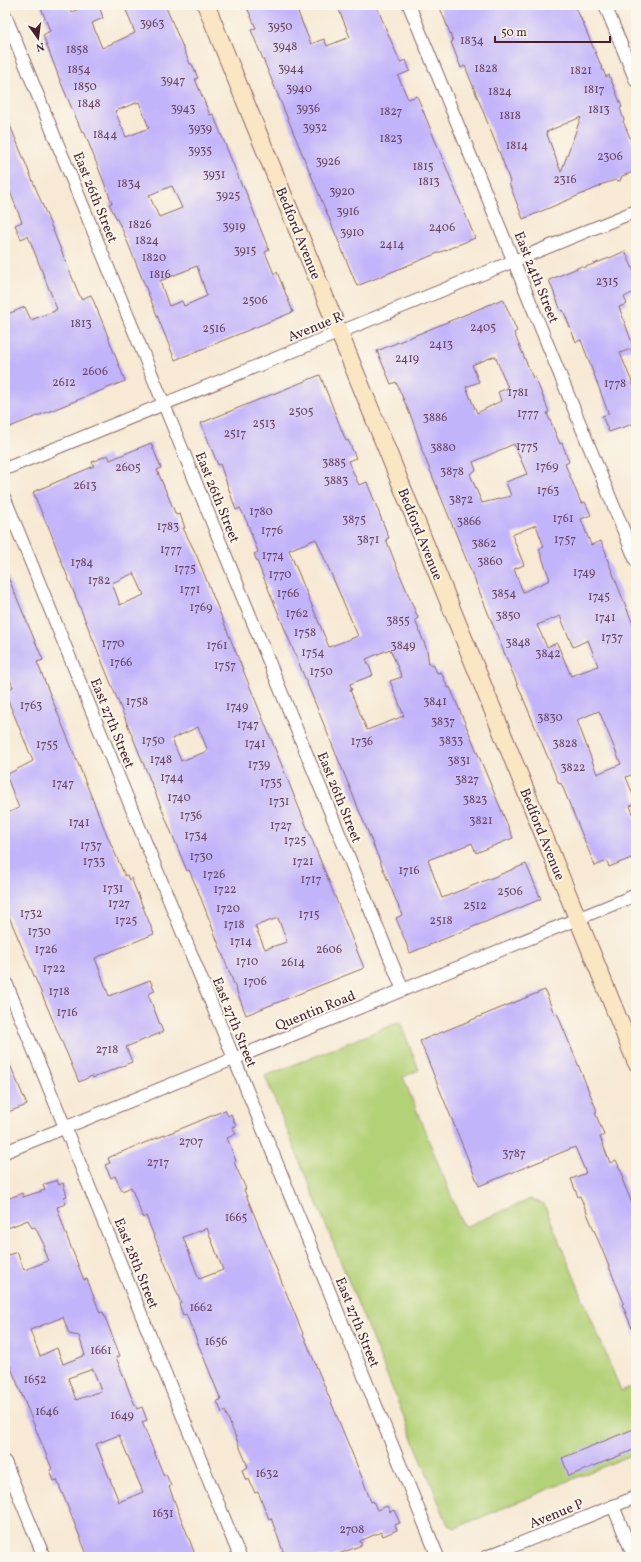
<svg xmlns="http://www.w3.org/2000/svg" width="641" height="1562" font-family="Vollkorn,serif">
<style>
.garden{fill:#b3d177;stroke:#7e7851}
.building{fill:#c2b4fa;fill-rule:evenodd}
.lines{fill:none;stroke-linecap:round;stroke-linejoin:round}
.street-casing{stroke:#876666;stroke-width:14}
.secondary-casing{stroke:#876666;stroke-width:19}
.street{stroke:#fff;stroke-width:12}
.secondary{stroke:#fbe6c4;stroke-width:17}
.labels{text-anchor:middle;stroke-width:4;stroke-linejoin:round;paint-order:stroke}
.number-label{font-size:12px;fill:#68445f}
.street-label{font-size:14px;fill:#4a1f2b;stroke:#fbf7ec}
</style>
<rect width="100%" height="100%" fill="#fbf7ec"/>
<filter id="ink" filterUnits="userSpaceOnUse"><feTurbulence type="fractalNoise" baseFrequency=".025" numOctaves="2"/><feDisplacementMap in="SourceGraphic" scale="8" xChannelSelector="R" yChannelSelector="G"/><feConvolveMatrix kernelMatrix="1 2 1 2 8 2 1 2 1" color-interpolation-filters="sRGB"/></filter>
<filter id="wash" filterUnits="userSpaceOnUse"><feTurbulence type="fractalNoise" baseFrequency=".012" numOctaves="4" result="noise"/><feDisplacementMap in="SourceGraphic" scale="16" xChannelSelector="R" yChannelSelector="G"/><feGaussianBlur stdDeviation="0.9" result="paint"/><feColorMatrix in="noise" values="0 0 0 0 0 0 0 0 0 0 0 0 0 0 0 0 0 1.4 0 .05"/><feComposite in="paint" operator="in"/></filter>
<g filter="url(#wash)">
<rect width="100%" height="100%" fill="#f7e9d4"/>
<path class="garden" d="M 400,1022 L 419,1070 L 403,1077 L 463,1225 L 467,1226 L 531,1199 L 544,1204 L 621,1391 L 636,1385 L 636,1453 L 455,1528 L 448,1525 L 265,1076 Z"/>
<g id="blocks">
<g class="building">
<path d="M 40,5 L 68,5 L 71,12 L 90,5 L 99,5 L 103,18 L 92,23 L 102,48 L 135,33 L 124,5 L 165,5 L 190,64 L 192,64 L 198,78 L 195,79 L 210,115 L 213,114 L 242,186 L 243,185 L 269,250 L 265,252 L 274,274 L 277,272 L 293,312 L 175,360 L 123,231 L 109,204 L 112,203 L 84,131 L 82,132 L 61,83 L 43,35 L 50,31 ZM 139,102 L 149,128 L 126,137 L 115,111 ZM 172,186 L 182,208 L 159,217 L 149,195 ZM 197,266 L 207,296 L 184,306 L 182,301 L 169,306 L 160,281 Z"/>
<path d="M 246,5 L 295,5 L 311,44 L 324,39 L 327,46 L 350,37 L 337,5 L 376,5 L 400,62 L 406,60 L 410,71 L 398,76 L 408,99 L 417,96 L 475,238 L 357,286 L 251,30 L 256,28 Z"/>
<path d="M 439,5 L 575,5 L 606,77 L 609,75 L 622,107 L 620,108 L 624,120 L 623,121 L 636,152 L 636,171 L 622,176 L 620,181 L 615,180 L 600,185 L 601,186 L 523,219 L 509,183 L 510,182 L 502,159 L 465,66 L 461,68 L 451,42 L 453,41 ZM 581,117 L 561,172 L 546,132 Z"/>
<path d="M 5,113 L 81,299 L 91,295 L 102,321 L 125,381 L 5,429 L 5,315 L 25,307 L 31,320 L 55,311 L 55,310 L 57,309 L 28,236 L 21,239 L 15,225 L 22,222 L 5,179 Z"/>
<path d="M 625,251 L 636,276 L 636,291 L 624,297 L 627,304 L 619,307 L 634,348 L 620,353 L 636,392 L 636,423 L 609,432 L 602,416 L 608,414 L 608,412 L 581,340 L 576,342 L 563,310 L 561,311 L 549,280 L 582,266 L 583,268 L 612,257 Z"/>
<path d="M 503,299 L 517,331 L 514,333 L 533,378 L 535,377 L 549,412 L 547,413 L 560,444 L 562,443 L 569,462 L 565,464 L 581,503 L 585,502 L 591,515 L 581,519 L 591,545 L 601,541 L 607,555 L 606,556 L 636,632 L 636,773 L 626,777 L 636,802 L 636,804 L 630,806 L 636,821 L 636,856 L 609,867 L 607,861 L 595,866 L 561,783 L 559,784 L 506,657 L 421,448 L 422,448 L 412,419 L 396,382 L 391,384 L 377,351 ZM 495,356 L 508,388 L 498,392 L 501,401 L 477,413 L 466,387 L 479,382 L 472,365 ZM 514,444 L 527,474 L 506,482 L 511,496 L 482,503 L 470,474 L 476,470 L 473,462 ZM 536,525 L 544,547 L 539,549 L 550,580 L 523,592 L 514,569 L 524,565 L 512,535 ZM 560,616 L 573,647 L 588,640 L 598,666 L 571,676 L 557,643 L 547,647 L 537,625 ZM 599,711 L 621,764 L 597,774 L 577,720 Z"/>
<path d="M 320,375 L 346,441 L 348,440 L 356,458 L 348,461 L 359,485 L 367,482 L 389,538 L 386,539 L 396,565 L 418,618 L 415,620 L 427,650 L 429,665 L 433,664 L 437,673 L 441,672 L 448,688 L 450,687 L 513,838 L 476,853 L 472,843 L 428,860 L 442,898 L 526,864 L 541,899 L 410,953 L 396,918 L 402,915 L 254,554 L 258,552 L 247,522 L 240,508 L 236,510 L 220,464 L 218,465 L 201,423 ZM 316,539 L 358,636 L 329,647 L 289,550 ZM 390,649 L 402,677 L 390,681 L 404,716 L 367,730 L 350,690 L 352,690 L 350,684 L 373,675 L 366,659 Z"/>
<path d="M 151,443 L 161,468 L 157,470 L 176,515 L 180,514 L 185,528 L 183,528 L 196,554 L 364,968 L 246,1015 L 197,888 L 189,870 L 187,871 L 62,563 L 48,525 L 47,525 L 33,492 L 94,466 L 92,462 L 108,455 L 110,460 ZM 134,573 L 144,595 L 120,605 L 112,583 ZM 198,727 L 208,751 L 181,761 L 172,739 ZM 278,918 L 287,942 L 265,949 L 255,926 Z"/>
<path d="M 5,570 L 43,660 L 37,662 L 107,835 L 125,876 L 127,875 L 129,880 L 131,878 L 154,934 L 95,958 L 109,996 L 150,980 L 155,991 L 148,994 L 163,1032 L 126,1047 L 132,1062 L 93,1078 L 92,1076 L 79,1082 L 5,907 L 5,814 L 19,808 L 6,775 L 33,761 L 5,693 L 5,691 L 13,687 L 5,667 Z"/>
<path d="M 545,990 L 554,1014 L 557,1013 L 597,1111 L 595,1112 L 604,1135 L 600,1137 L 610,1163 L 616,1160 L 624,1178 L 622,1179 L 636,1213 L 636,1338 L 622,1304 L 624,1303 L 580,1196 L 578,1197 L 571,1179 L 586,1173 L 575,1147 L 479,1186 L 420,1041 Z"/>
<path d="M 5,1053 L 27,1105 L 5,1113 Z"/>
<path d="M 225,1110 L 228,1116 L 231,1114 L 236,1126 L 232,1127 L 236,1134 L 227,1138 L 236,1161 L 234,1162 L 246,1189 L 244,1190 L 361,1475 L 371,1502 L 373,1501 L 377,1510 L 387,1506 L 390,1512 L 394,1510 L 400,1523 L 395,1525 L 397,1530 L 383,1536 L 381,1532 L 360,1541 L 362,1545 L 331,1557 L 285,1557 L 271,1518 L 269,1519 L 258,1492 L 255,1493 L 249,1479 L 246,1481 L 242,1470 L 248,1467 L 225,1411 L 222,1413 L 217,1401 L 221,1400 L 186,1314 L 183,1315 L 179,1304 L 181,1303 L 146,1216 L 143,1218 L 131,1187 L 122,1191 L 115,1176 L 111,1178 L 105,1165 L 110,1163 L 108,1158 L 119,1153 L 190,1125 ZM 207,1228 L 223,1270 L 199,1279 L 183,1237 Z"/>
<path d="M 57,1180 L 59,1185 L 63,1183 L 67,1196 L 64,1197 L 66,1204 L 57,1207 L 67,1237 L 84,1280 L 87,1279 L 100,1313 L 103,1312 L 120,1356 L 116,1357 L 131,1396 L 137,1409 L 142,1407 L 147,1420 L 142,1422 L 164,1476 L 166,1474 L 171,1486 L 169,1487 L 196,1557 L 88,1557 L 61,1490 L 57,1480 L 54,1481 L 50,1470 L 52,1469 L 5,1353 L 5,1256 L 17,1252 L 24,1270 L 48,1261 L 43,1248 L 45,1247 L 35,1227 L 32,1228 L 28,1220 L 5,1229 L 5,1200 L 22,1193 L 23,1197 L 45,1190 L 43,1185 ZM 63,1317 L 69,1334 L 79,1336 L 85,1355 L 63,1364 L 57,1348 L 40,1356 L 30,1330 ZM 93,1369 L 101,1391 L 76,1400 L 68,1378 ZM 119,1435 L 143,1492 L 119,1502 L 96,1444 Z"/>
<path d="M 636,1428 L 636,1449 L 569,1476 L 562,1458 Z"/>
</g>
</g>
</g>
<g filter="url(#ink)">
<use href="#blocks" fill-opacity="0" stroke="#876666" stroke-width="1"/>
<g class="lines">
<defs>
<g id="street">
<path d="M 409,5 L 636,561"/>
<path d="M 605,5 L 636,81"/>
<path d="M 5,15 L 403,990"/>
<path d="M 5,469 L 636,211"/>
<path d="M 5,499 L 438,1557"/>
<path d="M 5,980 L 240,1557"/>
<path d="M 5,1152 L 636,895"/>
<path d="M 5,1462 L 44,1557"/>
<path d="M 613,1506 L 634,1557"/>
<path d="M 486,1557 L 636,1497"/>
</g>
<path id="secondary" d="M 206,5 L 636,1062"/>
</defs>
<use href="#street" class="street-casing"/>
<use href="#secondary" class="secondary-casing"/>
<use href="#street" class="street"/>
<use href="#secondary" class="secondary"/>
</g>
</g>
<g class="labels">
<g class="number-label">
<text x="152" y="27">3963</text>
<text x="280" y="30">3950</text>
<text x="472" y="44">1834</text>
<text x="285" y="50">3948</text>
<text x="77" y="53">1858</text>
<text x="291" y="72">3944</text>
<text x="486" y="72">1828</text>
<text x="79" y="73">1854</text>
<text x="581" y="74">1821</text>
<text x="173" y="84">3947</text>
<text x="85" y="90">1850</text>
<text x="299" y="92">3940</text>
<text x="594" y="93">1817</text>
<text x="500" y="95">1824</text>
<text x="89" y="107">1848</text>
<text x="183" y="112">3943</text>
<text x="308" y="112">3936</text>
<text x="599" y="113">1813</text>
<text x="391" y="115">1827</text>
<text x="510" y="119">1818</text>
<text x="315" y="131">3932</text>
<text x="200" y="132">3939</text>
<text x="105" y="138">1844</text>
<text x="391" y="142">1823</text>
<text x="517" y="149">1814</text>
<text x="200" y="154">3935</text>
<text x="610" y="160">2306</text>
<text x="328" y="165">3926</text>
<text x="423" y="170">1815</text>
<text x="214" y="178">3931</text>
<text x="565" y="183">2316</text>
<text x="429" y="185">1813</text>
<text x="129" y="187">1834</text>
<text x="342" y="195">3920</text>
<text x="228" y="199">3925</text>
<text x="348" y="215">3916</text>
<text x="140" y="228">1826</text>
<text x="234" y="230">3919</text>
<text x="442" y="231">2406</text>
<text x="352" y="236">3910</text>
<text x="147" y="244">1824</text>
<text x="392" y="248">2414</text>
<text x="245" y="254">3915</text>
<text x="154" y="261">1820</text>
<text x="160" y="278">1816</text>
<text x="607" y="285">2315</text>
<text x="255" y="304">2506</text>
<text x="81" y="327">1813</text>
<text x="483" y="331">2405</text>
<text x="214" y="332">2516</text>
<text x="441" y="348">2413</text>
<text x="407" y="362">2419</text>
<text x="95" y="375">2606</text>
<text x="64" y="386">2612</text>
<text x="615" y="387">1778</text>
<text x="518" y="396">1781</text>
<text x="301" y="415">2505</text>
<text x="528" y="417">1777</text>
<text x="435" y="421">3886</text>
<text x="264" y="427">2513</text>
<text x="235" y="437">2517</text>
<text x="527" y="450">1775</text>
<text x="443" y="451">3880</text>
<text x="334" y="466">3885</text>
<text x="547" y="470">1769</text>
<text x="128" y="471">2605</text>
<text x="452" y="475">3878</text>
<text x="336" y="484">3883</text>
<text x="85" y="489">2613</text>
<text x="548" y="494">1763</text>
<text x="461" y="503">3872</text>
<text x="261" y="515">1780</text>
<text x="563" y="522">1761</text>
<text x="354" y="523">3875</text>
<text x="469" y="525">3866</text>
<text x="168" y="530">1783</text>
<text x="272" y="534">1776</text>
<text x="368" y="543">3871</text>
<text x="565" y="543">1757</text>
<text x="484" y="547">3862</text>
<text x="171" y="553">1777</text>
<text x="273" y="559">1774</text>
<text x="490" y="565">3860</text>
<text x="82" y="566">1784</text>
<text x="185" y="572">1775</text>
<text x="584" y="576">1749</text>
<text x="280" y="578">1770</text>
<text x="99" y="584">1782</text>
<text x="190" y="593">1771</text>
<text x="288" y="597">1766</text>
<text x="504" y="597">3854</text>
<text x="599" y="600">1745</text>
<text x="201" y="611">1769</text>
<text x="297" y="617">1762</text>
<text x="508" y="619">3850</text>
<text x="605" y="621">1741</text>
<text x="398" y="624">3855</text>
<text x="305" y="636">1758</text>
<text x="612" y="641">1737</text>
<text x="518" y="646">3848</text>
<text x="113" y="647">1770</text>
<text x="217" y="649">1761</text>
<text x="403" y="649">3849</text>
<text x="313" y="656">1754</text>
<text x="548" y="657">3842</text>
<text x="121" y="666">1766</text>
<text x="225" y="669">1757</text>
<text x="321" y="675">1750</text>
<text x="137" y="705">1758</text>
<text x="435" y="705">3841</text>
<text x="31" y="709">1763</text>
<text x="237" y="710">1749</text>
<text x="550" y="721">3830</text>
<text x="443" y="725">3837</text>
<text x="248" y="728">1747</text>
<text x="153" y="744">1750</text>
<text x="451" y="744">3833</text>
<text x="362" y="745">1736</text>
<text x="255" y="747">1741</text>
<text x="565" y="747">3828</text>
<text x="47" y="748">1755</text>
<text x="161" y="763">1748</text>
<text x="459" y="764">3831</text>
<text x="259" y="768">1739</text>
<text x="573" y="771">3822</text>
<text x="172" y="781">1744</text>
<text x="467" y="783">3827</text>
<text x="271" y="786">1735</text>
<text x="63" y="787">1747</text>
<text x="179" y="801">1740</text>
<text x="475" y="803">3823</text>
<text x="279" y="805">1731</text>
<text x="191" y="819">1736</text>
<text x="481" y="824">3821</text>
<text x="79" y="826">1741</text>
<text x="281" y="829">1727</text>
<text x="196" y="839">1734</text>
<text x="295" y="844">1725</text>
<text x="91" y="849">1737</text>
<text x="201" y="860">1730</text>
<text x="94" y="865">1733</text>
<text x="303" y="865">1721</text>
<text x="409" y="874">1716</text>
<text x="214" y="878">1726</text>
<text x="311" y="883">1717</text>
<text x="113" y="892">1731</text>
<text x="225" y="893">1722</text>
<text x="510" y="895">2506</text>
<text x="119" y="907">1727</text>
<text x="475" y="909">2512</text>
<text x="228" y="912">1720</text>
<text x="31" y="917">1732</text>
<text x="309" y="918">1715</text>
<text x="126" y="924">1725</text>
<text x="441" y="924">2518</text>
<text x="234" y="928">1718</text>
<text x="39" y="935">1730</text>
<text x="241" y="945">1714</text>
<text x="46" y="953">1726</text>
<text x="329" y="953">2606</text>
<text x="247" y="965">1710</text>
<text x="293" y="966">2614</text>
<text x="54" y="972">1722</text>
<text x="255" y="985">1706</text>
<text x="59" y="995">1718</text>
<text x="67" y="1016">1716</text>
<text x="107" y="1053">2718</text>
<text x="191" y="1145">2707</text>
<text x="514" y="1157">3787</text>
<text x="158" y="1166">2717</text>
<text x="236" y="1221">1665</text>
<text x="201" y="1311">1662</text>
<text x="216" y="1345">1656</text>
<text x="101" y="1354">1661</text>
<text x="35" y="1383">1652</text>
<text x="47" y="1415">1646</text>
<text x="122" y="1419">1649</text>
<text x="267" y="1477">1632</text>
<text x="163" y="1517">1631</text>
<text x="352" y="1533">2708</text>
</g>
<g class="street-label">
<text transform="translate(96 197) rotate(68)" y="5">East 26th Street</text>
<text transform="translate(299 233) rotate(68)" y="5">Bedford Avenue</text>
<text transform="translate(537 277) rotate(68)" y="5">East 24th Street</text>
<text transform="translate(315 326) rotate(-22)" y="5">Avenue R</text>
<text transform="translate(218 497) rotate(68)" y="5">East 26th Street</text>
<text transform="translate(421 534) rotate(68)" y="5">Bedford Avenue</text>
<text transform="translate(113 723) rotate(68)" y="5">East 27th Street</text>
<text transform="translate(340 797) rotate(68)" y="5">East 26th Street</text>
<text transform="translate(543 834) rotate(68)" y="5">Bedford Avenue</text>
<text transform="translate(315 1010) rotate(-22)" y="5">Quentin Road</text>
<text transform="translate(235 1022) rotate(68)" y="5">East 27th Street</text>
<text transform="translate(137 1263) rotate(68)" y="5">East 28th Street</text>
<text transform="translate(358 1322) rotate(68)" y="5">East 27th Street</text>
<text transform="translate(556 1513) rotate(-22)" y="5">Avenue P</text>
</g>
</g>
<rect width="641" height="1562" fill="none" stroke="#fbf7ec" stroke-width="20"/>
<g transform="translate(38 38) rotate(166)" stroke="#fbf7ec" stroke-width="3" paint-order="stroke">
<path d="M0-3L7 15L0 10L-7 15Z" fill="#4a1f2b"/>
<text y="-6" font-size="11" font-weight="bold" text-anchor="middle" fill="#4a1f2b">N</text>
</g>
<path d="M495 36v6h115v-6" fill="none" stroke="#4a1f2b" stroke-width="2"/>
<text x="501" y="36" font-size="12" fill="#4a1f2b" stroke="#fbf7ec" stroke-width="3" paint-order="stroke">50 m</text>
</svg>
